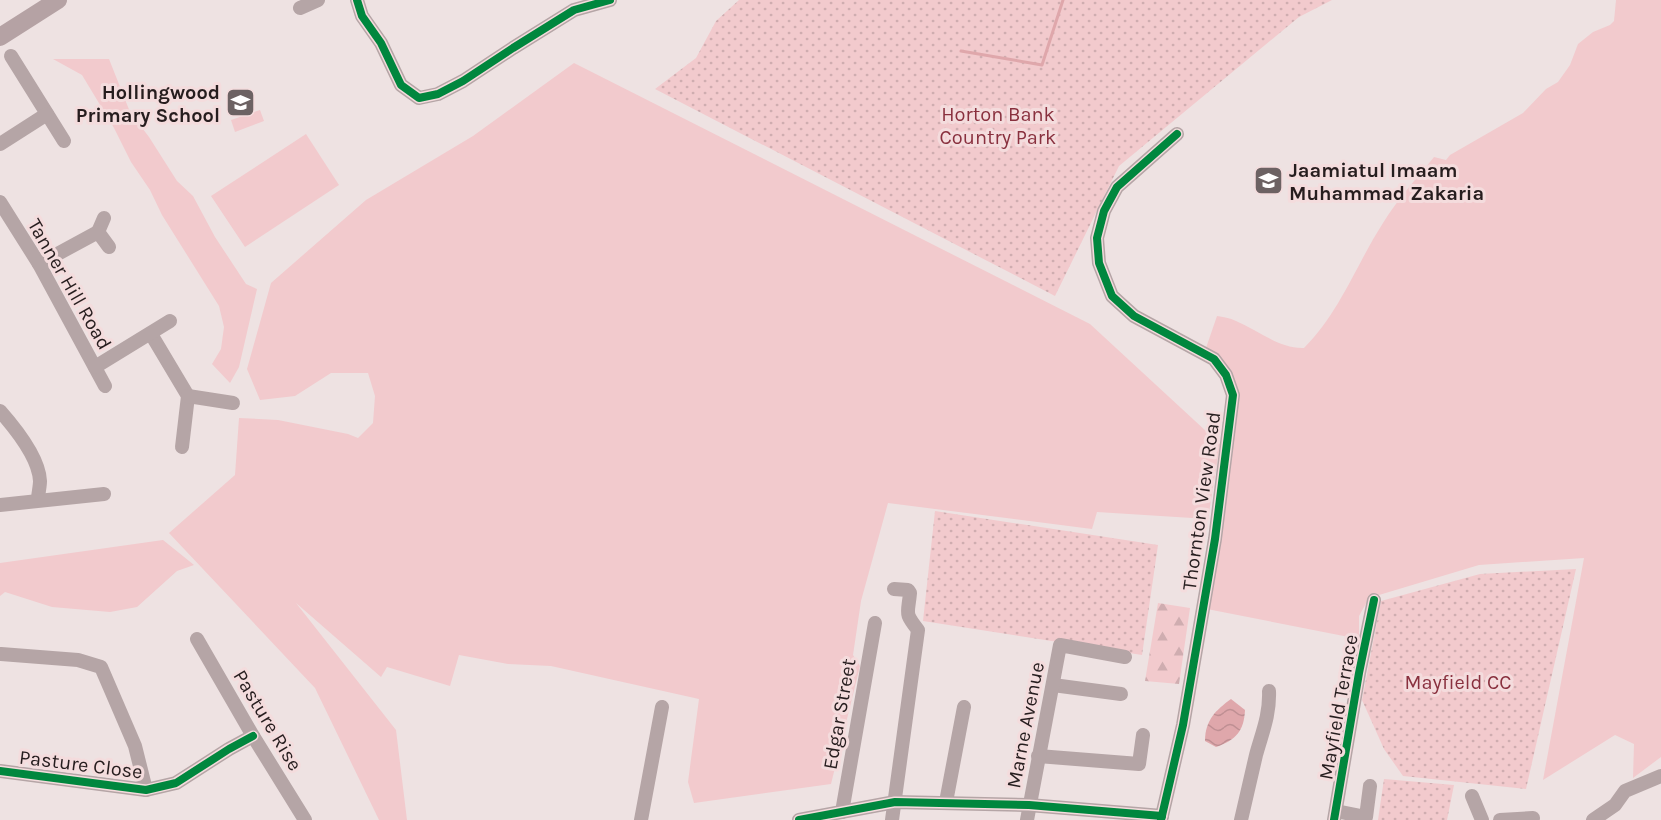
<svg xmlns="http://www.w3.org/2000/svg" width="1661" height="820" font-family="Karla,sans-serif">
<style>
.grass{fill:#f2cacd}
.forest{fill:url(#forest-firs)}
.park{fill:url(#park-dots)}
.water{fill:url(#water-waves)}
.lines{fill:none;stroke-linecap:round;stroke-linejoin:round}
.stream{stroke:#dfa7ab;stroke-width:3}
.street{stroke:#b5a5a6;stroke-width:14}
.secondary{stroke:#b5a2a4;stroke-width:18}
.cycleway-casing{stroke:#f4dcdd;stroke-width:11}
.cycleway{stroke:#00873e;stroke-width:8}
.labels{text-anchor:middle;stroke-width:6;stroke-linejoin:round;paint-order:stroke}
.poi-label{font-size:20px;font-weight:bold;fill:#261d1e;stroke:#f4dcdd;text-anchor:end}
.park-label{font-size:20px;fill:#89303e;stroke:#f4dcdd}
.street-label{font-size:20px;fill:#261d1e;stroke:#f4dcdd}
</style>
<defs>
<pattern id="forest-firs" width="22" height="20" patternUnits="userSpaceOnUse" patternTransform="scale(1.5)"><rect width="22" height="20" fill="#f2cacd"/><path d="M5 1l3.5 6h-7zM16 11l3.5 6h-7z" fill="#cfadb0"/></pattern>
<pattern id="park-dots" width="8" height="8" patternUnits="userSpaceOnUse" patternTransform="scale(1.5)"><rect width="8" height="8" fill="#f2cacd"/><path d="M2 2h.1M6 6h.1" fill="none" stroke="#cfadb0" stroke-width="1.8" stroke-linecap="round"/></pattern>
<pattern id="water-waves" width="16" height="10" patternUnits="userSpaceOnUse" patternTransform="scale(1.5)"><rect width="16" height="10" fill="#dfa7ab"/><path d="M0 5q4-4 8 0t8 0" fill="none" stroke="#bf8f93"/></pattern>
</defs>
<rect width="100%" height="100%" fill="#eee2e2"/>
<g class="grass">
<path d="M 1616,0 L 1661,0 L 1661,757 L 1633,778 L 1634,744 L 1615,735 L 1543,780 L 1584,558 L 1479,565 L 1369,598 L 1359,616 L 1359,639 L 1207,609 L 1234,410 L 1222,369 L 1206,348 L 1217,316 C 1223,317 1230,318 1236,321 C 1258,330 1279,349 1304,348 C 1340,312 1356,265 1383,223 C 1397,200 1417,178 1434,157 L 1446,160 L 1450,155 L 1523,113 L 1546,89 L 1558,82 L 1570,65 L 1578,44 L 1593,32 L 1610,25 L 1614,21 Z"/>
<path d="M 53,59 L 109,59 L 130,112 L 149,137 L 177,181 L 193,196 L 215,237 L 246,284 L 257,289 L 239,367 L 230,383 L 212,364 L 221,349 L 224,327 L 219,306 L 162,215 L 150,190 L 131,162 L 114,128 L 82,75 Z"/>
<path d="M 574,63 L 1090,324 L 1220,444 L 1208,519 L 1097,512 L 1092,529 L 888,503 L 861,601 L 853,655 L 860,666 L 831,784 L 694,803 L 688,782 L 699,699 L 551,666 L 508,664 L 459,655 L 450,686 L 387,667 L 381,677 L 296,603 L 396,730 L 407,820 L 379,820 L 315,688 L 169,533 L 235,475 L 239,418 L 278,420 L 348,434 L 358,438 L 373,423 L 375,396 L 368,373 L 331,373 L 295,396 L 260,400 L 247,369 L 271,283 L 366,200 L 473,136 Z"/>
<path d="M 260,110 L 264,121 L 235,132 L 231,120 Z"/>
<path d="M 306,134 L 339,185 L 245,247 L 211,196 Z"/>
<path d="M 163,540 L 194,565 L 177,571 L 137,607 L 110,612 L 52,607 L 5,592 L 0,596 L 0,563 Z"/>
</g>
<path class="forest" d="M 1158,603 L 1190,608 L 1179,684 L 1145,681 Z"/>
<g class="park">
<path d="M 739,0 L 1332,0 L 1299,17 L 1119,166 L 1055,296 L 655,89 L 696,58 L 716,21 Z"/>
<path d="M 935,511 L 1158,545 L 1142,655 L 923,621 Z"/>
<path d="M 1576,569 L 1526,789 L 1403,776 L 1384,749 L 1362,700 L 1381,601 L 1480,574 Z"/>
<path d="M 1384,779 L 1454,785 L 1447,820 L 1378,820 Z"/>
</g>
<path class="water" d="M 1231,699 L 1245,710 C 1244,731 1236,740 1216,747 L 1205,741 C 1205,720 1216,710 1231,699 Z"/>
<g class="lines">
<path class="stream" d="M 961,51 L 1042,65 L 1063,0"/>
<g class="street">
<path d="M 357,0 L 362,16 L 381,43 L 401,85 L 419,98 L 438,94 L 463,81 L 513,48 L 574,10 L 610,0"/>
<path d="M 300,8 L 318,0"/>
<path d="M 11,56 L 64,141"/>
<path d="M 0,144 L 47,114"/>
<path d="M 0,202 L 39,264 L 105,386"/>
<path d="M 104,218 L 98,232 L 109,247"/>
<path d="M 39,264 L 98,232"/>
<path d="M 151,334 L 188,396 L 182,447"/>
<path d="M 95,367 L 170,321"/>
<path d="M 188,396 L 233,403"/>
<path d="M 0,411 C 15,428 39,457 40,481 C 40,487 38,494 38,500"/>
<path d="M 0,505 L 104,494"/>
<path d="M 197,639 L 253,736 L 305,820"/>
<path d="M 1,654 L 78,660 L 101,667 L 135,746 L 146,790"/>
<path d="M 1053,685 L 1121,694"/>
<path d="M 1038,756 L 1139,764 L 1143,735"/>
<path d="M 0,771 L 146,790 L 176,783 L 229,749 L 253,736"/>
<path d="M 1472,796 L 1482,820"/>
<path d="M 946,802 L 964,707"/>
<path d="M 1336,811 L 1366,817 L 1370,786"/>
<path d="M 842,812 L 875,623"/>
<path d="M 641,820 L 662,707"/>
<path d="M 799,820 L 895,802 L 1029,805 L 1162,816"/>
<path d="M 892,820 L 918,630 C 904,612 908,615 910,593 L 908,590 L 894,589"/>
<path d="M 1027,820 L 1060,645 L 1125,657"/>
<path d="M 1161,820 L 1183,725 L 1215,539 L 1233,395 L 1226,375 L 1214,359 L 1134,316 L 1112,296 L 1099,263 L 1097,238 L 1104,211 L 1117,187 L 1177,134"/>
<path d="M 1241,820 C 1246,798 1251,777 1256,755 C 1262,733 1270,715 1269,691"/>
<path d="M 1334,820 L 1359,673 L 1374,600"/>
<path d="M 1500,820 L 1533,818"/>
<path d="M 1593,820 L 1615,805 L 1625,791 L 1661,776"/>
</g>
<path class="secondary" d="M 0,37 L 58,0"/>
<defs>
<g id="cycleway">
<path d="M 357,0 L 362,16 L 381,43 L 401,85 L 419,98 L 438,94 L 463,81 L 513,48 L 574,10 L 610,0"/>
<path d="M 0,771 L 146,790 L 176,783 L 229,749 L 253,736"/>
<path d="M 799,820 L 895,802 L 1029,805 L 1162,816"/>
<path d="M 1161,820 L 1183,725 L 1215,539 L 1233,395 L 1226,375 L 1214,359 L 1134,316 L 1112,296 L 1099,263 L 1097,238 L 1104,211 L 1117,187 L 1177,134"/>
<path d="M 1334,820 L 1359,673 L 1374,600"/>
</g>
</defs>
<use href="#cycleway" class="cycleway-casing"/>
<use href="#cycleway" class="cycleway"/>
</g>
<defs>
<symbol id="school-square" viewBox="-11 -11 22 22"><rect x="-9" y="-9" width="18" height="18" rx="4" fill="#6c6263" stroke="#f4dcdd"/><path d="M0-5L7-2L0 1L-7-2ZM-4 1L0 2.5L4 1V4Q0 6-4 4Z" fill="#fff"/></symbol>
</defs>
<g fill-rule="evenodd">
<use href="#school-square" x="224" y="86" width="33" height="33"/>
<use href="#school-square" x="1252" y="164" width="33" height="33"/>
</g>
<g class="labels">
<g class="poi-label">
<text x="220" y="99">Hollingwood<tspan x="220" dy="23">Primary School</tspan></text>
<text x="1289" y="177" text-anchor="start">Jaamiatul Imaam<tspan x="1289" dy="23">Muhammad Zakaria</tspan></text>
</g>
<g class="park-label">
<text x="998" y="121">Horton Bank<tspan x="998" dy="23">Country Park</tspan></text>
<text x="1458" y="689">Mayfield CC</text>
</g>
<g class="street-label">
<text transform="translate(70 284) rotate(60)" y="7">Tanner Hill Road</text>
<text transform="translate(1201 501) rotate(-82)" y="7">Thornton View Road</text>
<text transform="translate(1338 707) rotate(-80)" y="7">Mayfield Terrace</text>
<text transform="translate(839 714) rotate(-80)" y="7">Edgar Street</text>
<text transform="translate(268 720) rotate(59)" y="7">Pasture Rise</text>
<text transform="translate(1025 725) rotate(-79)" y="7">Marne Avenue</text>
<text transform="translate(81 764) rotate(7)" y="7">Pasture Close</text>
</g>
</g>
</svg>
